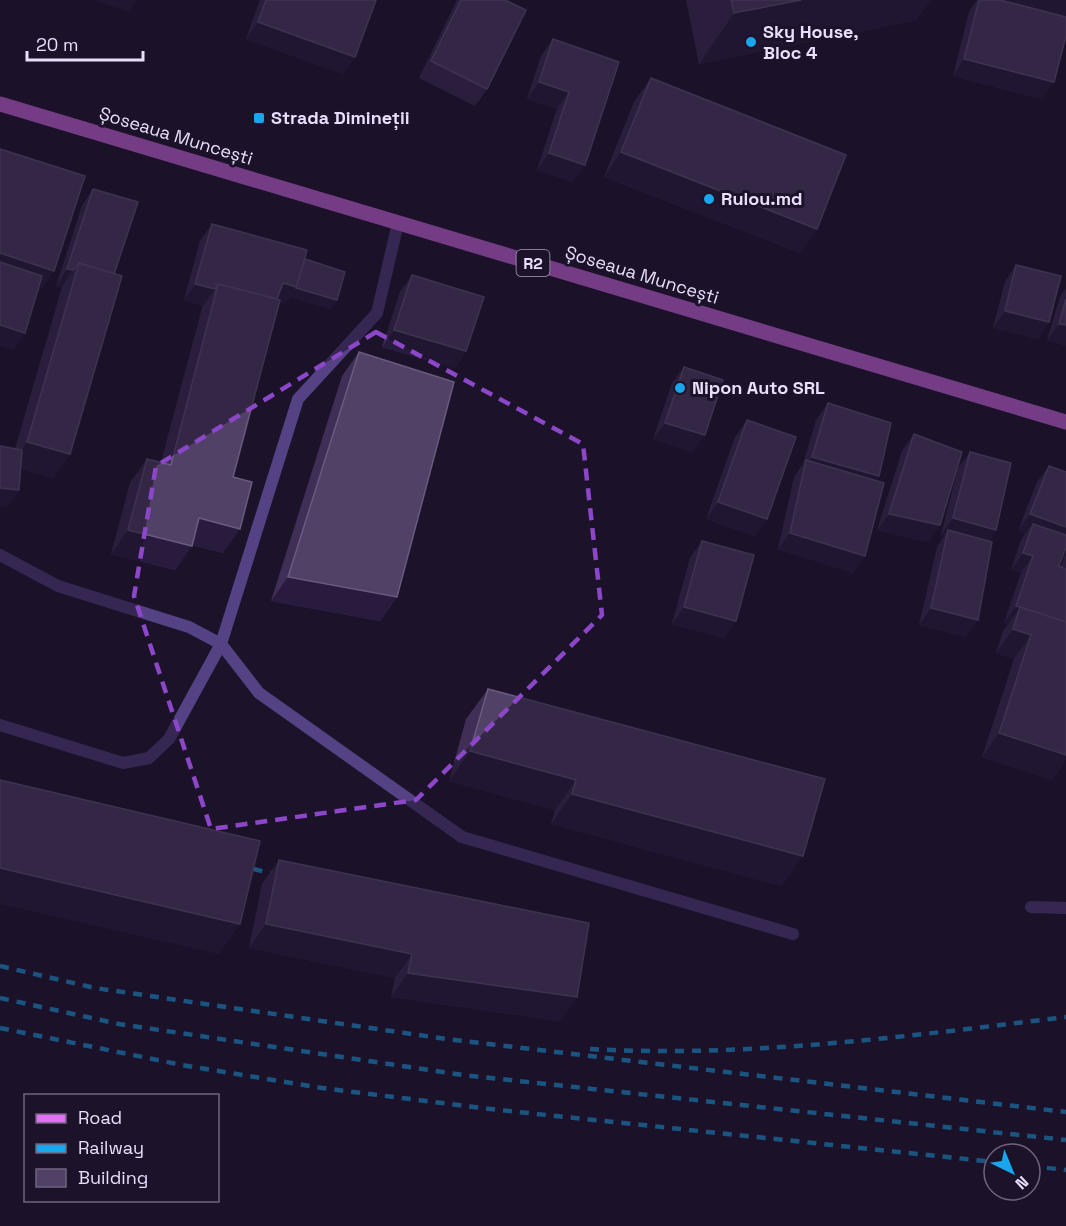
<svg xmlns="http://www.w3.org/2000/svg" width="1066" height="1226" font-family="'Space Grotesk',sans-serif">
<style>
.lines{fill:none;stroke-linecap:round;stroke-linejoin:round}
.lane{stroke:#544284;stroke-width:12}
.primary{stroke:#e16ff3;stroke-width:15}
.rail{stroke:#1aa6ec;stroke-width:4.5;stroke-dasharray:9 8;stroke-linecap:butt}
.wall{fill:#3f2e56}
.shaded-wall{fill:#291b3d}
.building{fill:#514167;stroke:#695a7f;stroke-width:1.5}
.marked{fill:none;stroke:#8c47c8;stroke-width:4.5;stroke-dasharray:12 8;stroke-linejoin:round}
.poi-dot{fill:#1aa6ec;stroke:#1c132a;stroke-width:2}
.labels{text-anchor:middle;stroke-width:6;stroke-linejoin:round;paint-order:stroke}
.shield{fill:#1c132a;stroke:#aca1bd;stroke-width:1.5}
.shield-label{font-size:16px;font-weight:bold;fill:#e9defc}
.poi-label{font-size:18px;font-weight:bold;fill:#e9defc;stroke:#1c132a;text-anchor:start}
.street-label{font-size:18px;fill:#e9defc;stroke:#1c132a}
</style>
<rect width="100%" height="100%" fill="#1c132a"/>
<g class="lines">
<g class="lane">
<path d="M 398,223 L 377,313 L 298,399 L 221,644 L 259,693 L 462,837 L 793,934"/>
<path d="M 0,555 L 58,586 L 189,627 L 221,644 L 169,739 L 149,758 L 123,763 L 0,725"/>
<path d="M 1031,907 L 1066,908"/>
</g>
<path class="primary" d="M 0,104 L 1066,422"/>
<g class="rail">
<path d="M 237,865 L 287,877"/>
<path d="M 0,966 L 95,988 L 446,1039 L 1066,1112"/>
<path d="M 0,998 L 119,1024 L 463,1075 L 1066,1140"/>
<path d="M 0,1028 L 182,1065 L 322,1088 L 490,1109 L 994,1162"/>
<path d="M 590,1049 C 748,1058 909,1036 1066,1017"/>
<path d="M 1030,1166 L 1066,1170"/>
</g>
</g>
<g class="wall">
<path d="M 260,0 L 376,0 L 343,74 L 246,39 Z"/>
<path d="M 457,0 L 505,0 L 487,89 L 475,106 L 419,78 Z"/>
<path d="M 686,0 L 931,0 L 916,20 L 699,64 Z"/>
<path d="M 977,0 L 1066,0 L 1042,99 L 953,76 L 969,12 Z"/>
<path d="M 553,39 L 619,62 L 573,182 L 537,170 L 557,109 L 527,99 L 541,56 Z"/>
<path d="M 651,78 L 817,229 L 800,253 L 604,177 L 634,102 Z"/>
<path d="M 93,189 L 114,274 L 70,454 L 53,478 L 21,469 L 19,490 L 7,507 L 15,449 L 62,287 L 56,286 L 82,206 Z"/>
<path d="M 212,224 L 305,259 L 331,309 L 290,297 L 285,304 L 279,302 L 233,477 L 223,553 L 192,545 L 175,570 L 111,554 L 130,483 L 147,459 L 161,462 L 202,308 L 203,306 L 184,300 L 200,241 Z"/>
<path d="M 1016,265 L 1049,322 L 1038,339 L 993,328 L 1005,282 Z"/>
<path d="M 412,275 L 466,351 L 455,368 L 382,347 L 400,292 Z"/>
<path d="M 1066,288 L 1066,346 L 1047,340 L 1060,297 Z"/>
<path d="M 359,352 L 397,597 L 380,621 L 271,601 L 342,376 Z"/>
<path d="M 684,367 L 693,452 L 653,439 L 672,383 Z"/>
<path d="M 828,403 L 879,476 L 876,480 L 853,573 L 778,549 L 794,477 L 803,464 L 816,420 Z"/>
<path d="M 747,420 L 755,536 L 706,519 L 735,437 Z"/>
<path d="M 914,434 L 928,542 L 877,530 L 902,451 Z"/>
<path d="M 970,452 L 996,530 L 989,541 L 966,637 L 919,625 L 937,547 L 944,536 L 941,535 L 958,468 Z"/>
<path d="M 1049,466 L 1059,566 L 1061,567 L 1066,551 L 1066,759 L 1052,780 L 982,757 L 1014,659 L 996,653 L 1003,631 L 1008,624 L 1004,623 L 1021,573 L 1011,570 L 1021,540 L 1025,534 L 1018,531 L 1037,482 Z"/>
<path d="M 702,541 L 724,638 L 672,624 L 690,558 Z"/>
<path d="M 488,689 L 782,886 L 551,824 L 555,810 L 449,781 L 466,719 Z"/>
<path d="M 279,860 L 577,997 L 560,1021 L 391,997 L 395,978 L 249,948 L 262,884 Z"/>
</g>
<g class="shaded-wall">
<path d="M 94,0 L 137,0 L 129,12 Z"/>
<path d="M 801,0 L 931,0 L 916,20 L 699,64 L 734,13 Z"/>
<path d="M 981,0 L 1066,0 L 1066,21 Z"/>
<path d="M 258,22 L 355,57 L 343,74 L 246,39 Z"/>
<path d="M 964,59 L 1054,82 L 1042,99 L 953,76 Z"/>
<path d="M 539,82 L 569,92 L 557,109 L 527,99 Z"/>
<path d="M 621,152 L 817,229 L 800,253 L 604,177 Z"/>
<path d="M 549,153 L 585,165 L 573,182 L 537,170 Z"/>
<path d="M 0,253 L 54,271 L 37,295 L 0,283 Z"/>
<path d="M 67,269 L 73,270 L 62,287 L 56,286 Z"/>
<path d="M 283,283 L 297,287 L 337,300 L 331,309 L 290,297 L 285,304 L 271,300 Z"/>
<path d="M 195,284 L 215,289 L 203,306 L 184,300 Z"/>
<path d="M 1005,311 L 1049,322 L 1038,339 L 993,328 Z"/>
<path d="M 1059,324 L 1066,325 L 1066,346 L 1047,340 Z"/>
<path d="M 0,325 L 25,333 L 13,350 L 0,346 Z"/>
<path d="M 394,330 L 466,351 L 455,368 L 382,347 Z"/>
<path d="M 665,423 L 705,435 L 693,452 L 653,439 Z"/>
<path d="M 27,442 L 70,454 L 53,478 L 10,466 Z"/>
<path d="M 812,457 L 879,476 L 867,493 L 804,469 Z"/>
<path d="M 0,488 L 19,490 L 7,507 L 0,506 Z"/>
<path d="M 718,502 L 767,519 L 755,536 L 706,519 Z"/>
<path d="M 889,514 L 940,525 L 928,542 L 877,530 Z"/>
<path d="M 1030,514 L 1066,527 L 1066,548 L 1033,524 L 1025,534 L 1018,531 Z"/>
<path d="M 199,518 L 240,529 L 223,553 L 182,542 Z"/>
<path d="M 953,518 L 996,530 L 984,547 L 948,530 L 944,536 L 941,535 Z"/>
<path d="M 128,530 L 192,546 L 175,570 L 111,554 Z"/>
<path d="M 790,533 L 865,556 L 853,573 L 778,549 Z"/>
<path d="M 1023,553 L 1033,556 L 1021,573 L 1011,570 Z"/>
<path d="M 288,577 L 397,597 L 380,621 L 271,601 Z"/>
<path d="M 1016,606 L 1020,608 L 1008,624 L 1004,623 Z"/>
<path d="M 684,607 L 736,621 L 724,638 L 672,624 Z"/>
<path d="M 931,608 L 978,620 L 966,637 L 919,625 Z"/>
<path d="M 1013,629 L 1031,635 L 1014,659 L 996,653 Z"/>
<path d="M 999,733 L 1066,755 L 1066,759 L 1052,780 L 982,757 Z"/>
<path d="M 470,751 L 576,780 L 555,810 L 449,781 Z"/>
<path d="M 572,794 L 803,856 L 782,886 L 551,824 Z"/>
<path d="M 0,868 L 240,924 L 219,954 L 0,904 Z"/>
<path d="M 266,924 L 412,954 L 395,978 L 249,948 Z"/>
<path d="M 408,973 L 577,997 L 560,1021 L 391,997 Z"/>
</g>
<g class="building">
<path d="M 266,0 L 376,0 L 355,57 L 258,22 Z"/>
<path d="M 461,0 L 505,0 L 526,10 L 487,89 L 431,61 Z"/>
<path d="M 731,0 L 801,0 L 734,13 Z"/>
<path d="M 979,0 L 1000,0 L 1066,17 L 1066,36 L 1054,82 L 964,59 Z"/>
<path d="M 553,39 L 619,62 L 585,165 L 549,153 L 569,92 L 539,82 Z"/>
<path d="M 651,78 L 846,155 L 817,229 L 621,152 Z"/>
<path d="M 0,149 L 85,176 L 54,271 L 0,253 Z"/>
<path d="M 93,189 L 138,202 L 114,274 L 79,263 L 73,270 L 67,269 Z"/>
<path d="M 212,224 L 307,250 L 297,287 L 283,283 L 277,299 L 218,284 L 215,289 L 195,284 Z"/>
<path d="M 305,259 L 345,272 L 337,300 L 296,288 Z"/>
<path d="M 0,262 L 42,276 L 25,333 L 0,325 Z"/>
<path d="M 79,263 L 122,276 L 70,454 L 27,442 Z"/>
<path d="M 1016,265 L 1061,276 L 1049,322 L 1005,311 Z"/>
<path d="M 412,275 L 484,297 L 466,351 L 394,330 Z"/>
<path d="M 218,284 L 280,300 L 233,477 L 252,482 L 240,529 L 199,518 L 192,546 L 128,530 L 147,459 L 171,465 Z"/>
<path d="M 1066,299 L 1066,325 L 1059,324 Z"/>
<path d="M 359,352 L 454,382 L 397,597 L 288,577 Z"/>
<path d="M 684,367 L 723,380 L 705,435 L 665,423 Z"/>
<path d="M 828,403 L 891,423 L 879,476 L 812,457 Z"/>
<path d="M 747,420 L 796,437 L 767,519 L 718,502 Z"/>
<path d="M 914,434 L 962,452 L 940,525 L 889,514 Z"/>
<path d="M 0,446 L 22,450 L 19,490 L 0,488 Z"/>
<path d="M 970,452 L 1011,463 L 996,530 L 953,518 Z"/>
<path d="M 806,460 L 884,483 L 865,556 L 790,533 Z"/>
<path d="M 1049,466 L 1066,472 L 1066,527 L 1030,514 Z"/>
<path d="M 1033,524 L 1066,535 L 1066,547 L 1059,566 L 1066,569 L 1066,622 L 1016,606 L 1033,556 L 1023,553 Z"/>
<path d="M 948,530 L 992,542 L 978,620 L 931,608 Z"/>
<path d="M 702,541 L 754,555 L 736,621 L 684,607 Z"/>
<path d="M 1020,607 L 1066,622 L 1066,755 L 999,733 L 1031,635 L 1013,629 Z"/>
<path d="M 488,689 L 825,779 L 803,856 L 572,794 L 576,780 L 470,751 Z"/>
<path d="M 0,780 L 260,841 L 240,924 L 0,868 Z"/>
<path d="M 279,860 L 589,923 L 577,997 L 408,973 L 412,954 L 266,924 Z"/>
</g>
<path d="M0 0H1066V1226H0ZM 376,332 L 583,444 L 602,615 L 416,800 L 211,829 L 134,596 L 156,466 Z" fill="#1c132a" fill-opacity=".55" fill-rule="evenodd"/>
<path class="marked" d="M 376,332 L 583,444 L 602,615 L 416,800 L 211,829 L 134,596 L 156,466 Z"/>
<g class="poi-dot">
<circle cx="751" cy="42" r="6"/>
<rect x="253" y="112" width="12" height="12" rx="3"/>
<circle cx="709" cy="199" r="6"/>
<circle cx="680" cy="388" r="6"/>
</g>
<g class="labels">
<rect class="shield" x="516.5" y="250" width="33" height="26" rx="4.5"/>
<g class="shield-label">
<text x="533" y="269">R2</text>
</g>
<g class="poi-label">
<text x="763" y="38">Sky House,<tspan x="763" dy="21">Bloc 4</tspan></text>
<text x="271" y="124">Strada Dimineții</text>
<text x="721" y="205">Rulou.md</text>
<text x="692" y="394">Nipon Auto SRL</text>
</g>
<g class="street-label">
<text transform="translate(176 136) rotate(17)" y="6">Șoseaua Muncești</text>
<text transform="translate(642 275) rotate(17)" y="6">Șoseaua Muncești</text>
</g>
</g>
<rect x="24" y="1094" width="195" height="108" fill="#1c132a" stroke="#6e647e" stroke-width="1.5"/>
<rect x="36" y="1114" width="30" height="9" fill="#e16ff3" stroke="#6e647e" stroke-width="1.5"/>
<text x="78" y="1124" font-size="18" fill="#e9defc">Road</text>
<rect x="36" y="1144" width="30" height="9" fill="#1aa6ec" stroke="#6e647e" stroke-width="1.5"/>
<text x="78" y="1154" font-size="18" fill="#e9defc">Railway</text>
<rect x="36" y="1169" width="30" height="18" fill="#514167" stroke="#6e647e" stroke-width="1.5"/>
<text x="78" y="1184" font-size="18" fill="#e9defc">Building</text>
<g transform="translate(1012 1172) rotate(137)"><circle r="28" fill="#1c132a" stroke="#6e647e" stroke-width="1.5"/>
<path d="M0-4.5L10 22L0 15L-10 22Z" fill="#1aa6ec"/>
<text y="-9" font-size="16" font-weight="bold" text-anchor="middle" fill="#e9defc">N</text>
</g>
<path d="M27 51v9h116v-9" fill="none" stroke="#e9defc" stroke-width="3"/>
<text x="36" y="51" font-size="18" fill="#e9defc" stroke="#1c132a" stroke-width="4.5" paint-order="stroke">20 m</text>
</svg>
